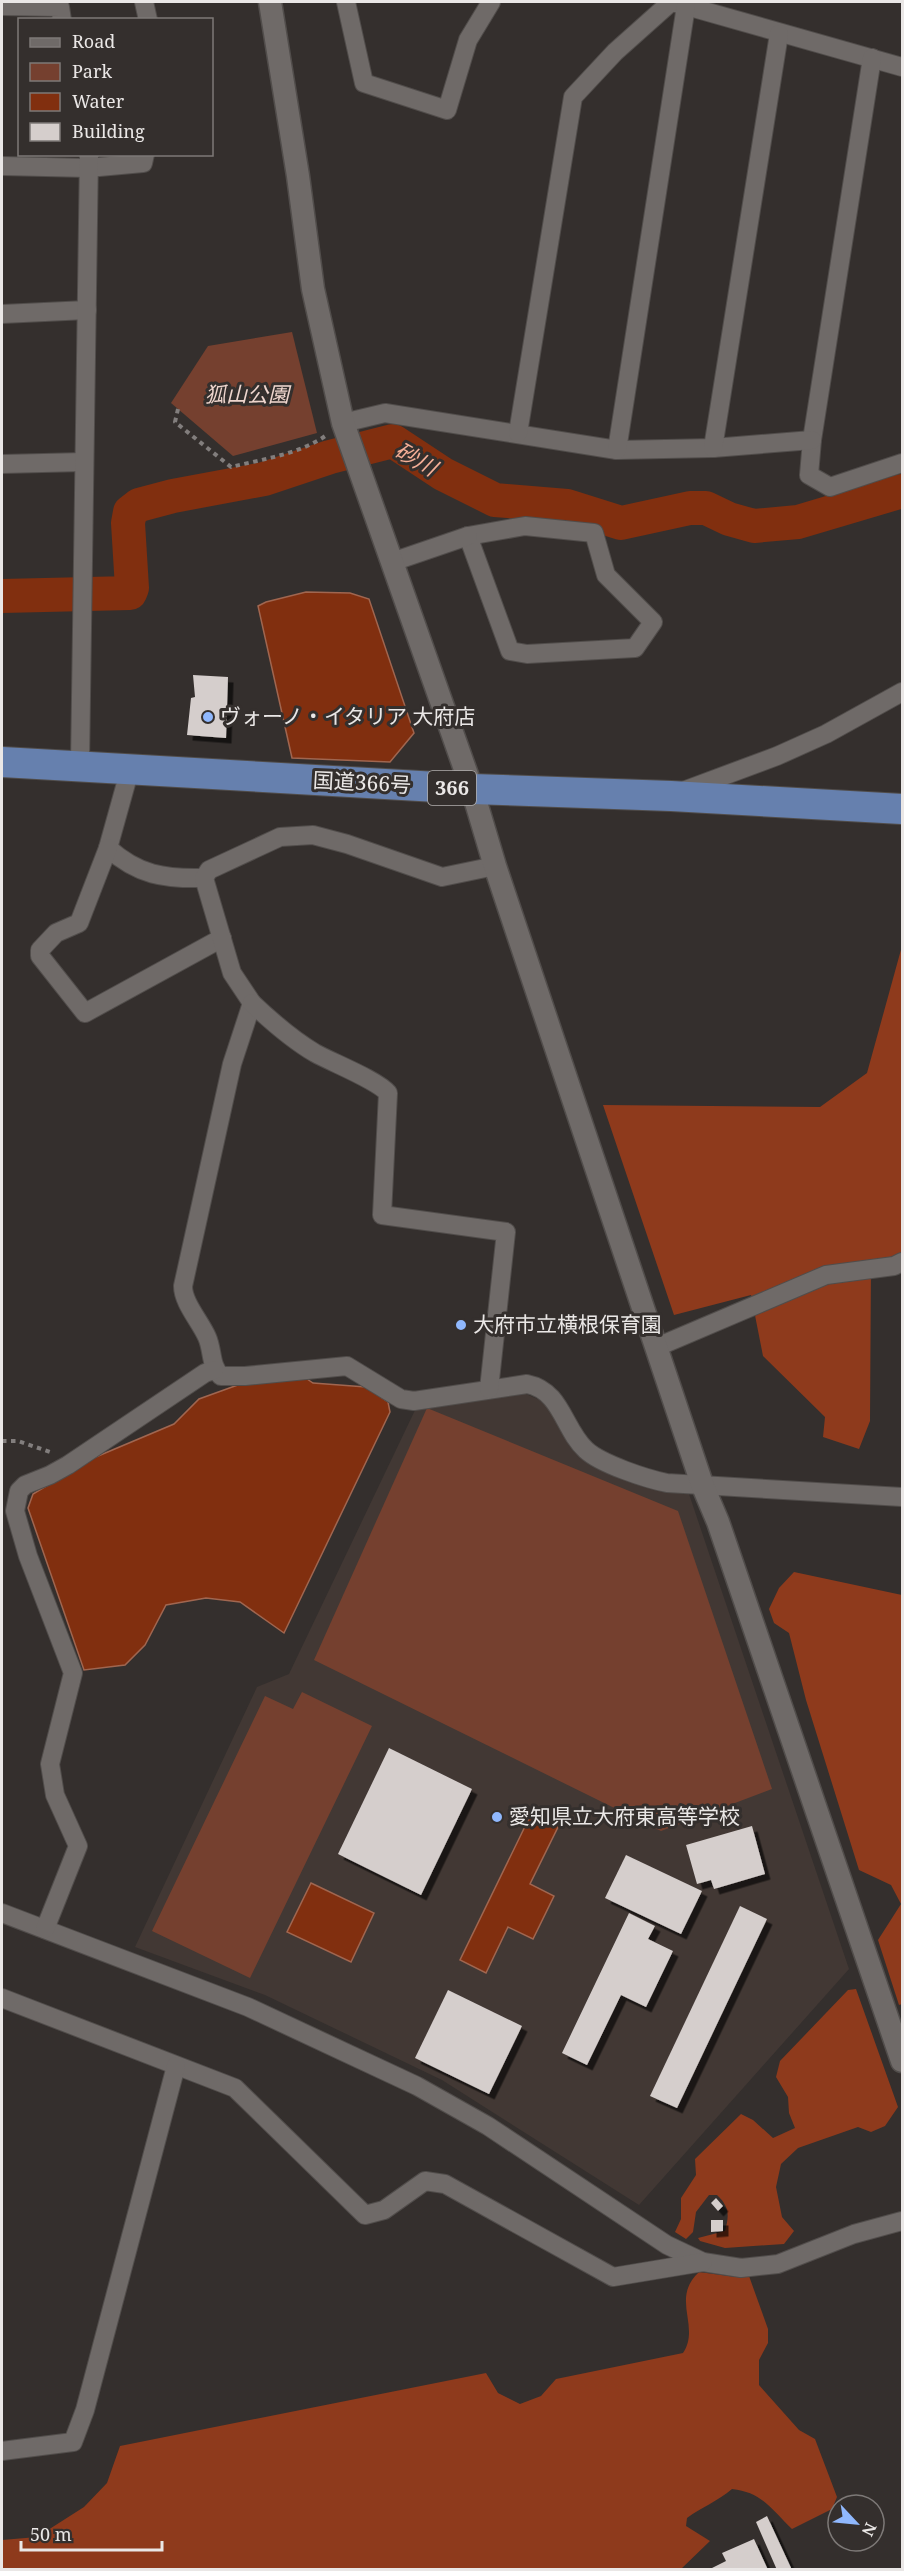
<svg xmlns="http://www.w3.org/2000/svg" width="904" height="2571" font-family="'Noto Serif','Noto Sans JP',serif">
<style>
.built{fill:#423834}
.green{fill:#75402f}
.forest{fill:#8e3a1c}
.water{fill:#812f0f;stroke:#a06650;stroke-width:1.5}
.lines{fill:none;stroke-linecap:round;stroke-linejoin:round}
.river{stroke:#812f0f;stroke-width:34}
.building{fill:#d5cecc;filter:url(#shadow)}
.minor-casing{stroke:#514d4b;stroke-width:20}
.tertiary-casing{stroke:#514d4b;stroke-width:25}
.trunk-casing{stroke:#514d4b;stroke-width:32}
.path{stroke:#827e7d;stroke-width:4;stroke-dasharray:4.5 4.5;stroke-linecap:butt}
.minor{stroke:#6f6a68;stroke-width:18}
.tertiary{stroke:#6f6a68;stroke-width:22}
.trunk{stroke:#6680ae;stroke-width:30}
.poi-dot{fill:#90b8fd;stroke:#342f2d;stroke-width:2}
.labels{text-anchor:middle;stroke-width:6;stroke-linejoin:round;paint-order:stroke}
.shield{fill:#342f2d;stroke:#b3b0ae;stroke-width:1.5}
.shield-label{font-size:20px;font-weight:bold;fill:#eae7e6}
.park-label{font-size:21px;font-style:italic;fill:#efd6ce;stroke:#342f2d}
.poi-label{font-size:21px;fill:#eae7e6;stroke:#342f2d;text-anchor:start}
.street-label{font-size:21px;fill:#eae7e6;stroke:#342f2d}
.water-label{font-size:22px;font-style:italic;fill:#f6af97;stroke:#342f2d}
</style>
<defs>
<filter id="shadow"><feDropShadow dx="5.5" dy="5.5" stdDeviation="0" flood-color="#0009"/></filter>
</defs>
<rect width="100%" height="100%" fill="#342f2d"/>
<path class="built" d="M 519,1391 L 549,1404 L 583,1456 L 643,1487 L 689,1494 L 849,1969 L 639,2205 L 442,2080 L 265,1995 L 135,1947 L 257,1687 L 289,1674 L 417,1406 Z"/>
<g class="green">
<path d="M 292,332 L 317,433 L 233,456 L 171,403 L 208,346 Z"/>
<path d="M 427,1408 L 678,1511 L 772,1789 L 661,1831 L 314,1660 Z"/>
<path d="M 302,1692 L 372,1726 L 250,1978 L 152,1931 L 265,1696 L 293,1709 Z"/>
</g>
<g class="forest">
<path d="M 902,946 L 902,1262 L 871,1264 L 870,1421 L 859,1449 L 823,1437 L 825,1417 L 763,1356 L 751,1295 L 674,1315 L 603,1105 L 820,1107 L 867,1073 Z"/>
<path d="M 794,1572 L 902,1595 L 902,2004 L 899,2005 L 878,1940 L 901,1904 L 891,1885 L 859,1870 L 806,1700 L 789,1633 L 774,1623 L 769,1609 L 779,1588 Z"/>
<path d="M 856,1989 L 898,2107 L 885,2126 L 871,2132 L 858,2127 L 798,2148 L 781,2164 L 776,2187 L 782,2217 L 794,2231 L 784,2244 L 725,2248 L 700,2241 L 698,2238 L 725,2231 C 729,2216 730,2207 717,2195 L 709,2195 L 696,2212 L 693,2232 L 686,2239 L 675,2232 L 681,2219 L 681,2198 L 696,2175 L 695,2159 L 741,2114 L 753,2120 L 773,2138 L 795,2128 L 789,2113 L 788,2097 L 776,2077 L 780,2061 L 848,1990 Z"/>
<path d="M 699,2272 L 736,2277 L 749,2276 L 768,2329 L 768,2343 L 759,2360 L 759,2385 L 799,2430 L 815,2439 L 837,2497 L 832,2509 L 792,2529 C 772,2510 762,2492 732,2489 C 718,2501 702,2507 687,2518 L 686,2526 L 710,2541 L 681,2569 L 2,2570 L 2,2540 L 37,2537 L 84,2507 L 107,2483 L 120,2446 L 486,2373 L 498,2393 L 520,2404 L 541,2396 L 556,2379 L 683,2353 C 701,2326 670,2299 699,2272 Z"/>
</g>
<g class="water">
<path d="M 306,592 L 350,593 L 369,599 L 414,733 L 390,762 L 292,758 L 258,606 L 266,602 Z"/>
<path d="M 307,1379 L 313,1383 L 366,1387 L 388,1402 L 390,1412 L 284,1633 L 240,1602 L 206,1598 L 166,1605 L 145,1645 L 125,1665 L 84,1670 L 28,1508 L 33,1494 L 91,1459 L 174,1424 L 199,1399 L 246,1382 Z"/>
<path d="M 533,1810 L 560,1823 L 530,1884 L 554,1896 L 533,1939 L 508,1927 L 486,1973 L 460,1960 Z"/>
<path d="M 311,1883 L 374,1913 L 351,1962 L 287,1932 Z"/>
</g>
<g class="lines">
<path class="river" d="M 2,596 L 130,593 L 132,588 L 128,523 L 130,512 L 139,505 L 173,496 L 264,479 L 330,457 L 393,441 L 443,474 L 495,500 L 567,506 L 621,523 L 690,508 L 706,508 L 729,519 L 754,526 L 798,522 L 902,491"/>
</g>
<g class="building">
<path d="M 193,675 L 228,677 L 226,738 L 187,735 L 191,698 L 195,697 Z"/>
<path d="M 389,1748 L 472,1789 L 421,1895 L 338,1854 Z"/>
<path d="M 752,1826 L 765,1874 L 714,1889 L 711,1880 L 697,1884 L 686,1845 Z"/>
<path d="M 626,1855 L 702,1891 L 681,1934 L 605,1898 Z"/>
<path d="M 740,1906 L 767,1919 L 677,2108 L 650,2096 Z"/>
<path d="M 629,1913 L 655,1926 L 648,1939 L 673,1951 L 646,2007 L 621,1995 L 587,2065 L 562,2053 Z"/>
<path d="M 448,1990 L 522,2026 L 489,2094 L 415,2058 Z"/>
<path d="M 716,2198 L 723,2206 L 718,2211 L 711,2203 Z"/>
<path d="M 711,2220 L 723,2220 L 723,2231 L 711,2232 Z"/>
<path d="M 767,2516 L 792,2570 L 777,2570 L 756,2522 Z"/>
<path d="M 754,2539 L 768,2570 L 708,2570 L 726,2561 L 722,2553 Z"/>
</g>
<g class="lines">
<defs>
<g id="minor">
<path d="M 144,2 L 148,20"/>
<path d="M 346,2 L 364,83 L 447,110 L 468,40 L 491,2"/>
<path d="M 676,3 L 902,67"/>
<path d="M 2,6 L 60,7 L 62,20"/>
<path d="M 872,58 L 812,440 L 809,475 L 830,487 L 902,463"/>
<path d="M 2,166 L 88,168 L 143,163 L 145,154"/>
<path d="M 2,314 L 87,310"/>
<path d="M 343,423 L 385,413 L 617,450 L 713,448 L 812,440"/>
<path d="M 518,433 L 573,97 L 615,52 L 671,2"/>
<path d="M 713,448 L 779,34"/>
<path d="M 617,450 L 686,6"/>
<path d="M 2,464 L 84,462"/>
<path d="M 525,526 L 594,533 L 606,575 L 653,622 L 635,648 L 527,654 L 510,651 L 468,536 Z"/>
<path d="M 392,562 L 468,536"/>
<path d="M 80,765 L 89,154"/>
<path d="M 130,769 L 108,848 C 138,875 164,879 204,878"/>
<path d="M 683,791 L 777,756 L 826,734 L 902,692"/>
<path d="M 108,848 L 79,923 L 56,933 L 40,950 L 40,956 L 85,1013 L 222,938"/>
<path d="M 495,866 L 442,877 L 347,844 L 313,835 L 280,837 L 209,870 L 204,878 L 232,973 L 252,1003 L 232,1064 L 183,1286 C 183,1303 200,1321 207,1337 C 213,1350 210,1366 221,1376 L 245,1376 L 347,1366 L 401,1399 L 414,1401 L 527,1384 C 562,1391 563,1429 586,1450 C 601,1464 647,1479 667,1483 L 902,1497"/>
<path d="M 252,1003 C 271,1021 293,1040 315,1053 C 333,1063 377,1080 388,1093 L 382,1215 L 506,1232 L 489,1389"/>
<path d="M 657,1347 L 826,1275 L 894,1266 L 902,1262"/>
<path d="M 2,1913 L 248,2007 L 417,2086 L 488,2126 L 667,2245 L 703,2262 L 741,2268 L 778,2264 L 854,2234 L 902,2221"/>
<path d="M 45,1929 L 78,1846 L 55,1795 L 50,1764 L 73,1673 L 28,1556 L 15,1511 L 19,1491 L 25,1485 L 50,1475 L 68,1465 L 205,1373 L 214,1370"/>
<path d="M 2,1998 L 235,2088 L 365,2215 L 384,2210 L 425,2181 L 445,2184 L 613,2277 L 703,2262"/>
<path d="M 2,2451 L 73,2442 L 85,2410 L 176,2066"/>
</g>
<path id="tertiary" d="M 270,2 L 298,176 L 313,289 L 343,423 L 472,789 L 495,866 L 702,1484 L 718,1522 L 902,2061"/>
<path id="trunk" d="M 2,762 L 472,789 L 671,796 L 902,809"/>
</defs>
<use href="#minor" class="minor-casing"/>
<use href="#tertiary" class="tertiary-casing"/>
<use href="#trunk" class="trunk-casing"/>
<g class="path">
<path d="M 178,409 L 175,422 L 231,467 C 263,459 301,454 328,434"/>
<path d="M 2,1441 L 18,1441 L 53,1453"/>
</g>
<use href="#minor" class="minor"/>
<use href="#tertiary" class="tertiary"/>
<use href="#trunk" class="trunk"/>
</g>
<g class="poi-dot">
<circle cx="208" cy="717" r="6"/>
<circle cx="461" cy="1325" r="6"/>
<circle cx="497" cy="1817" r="6"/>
</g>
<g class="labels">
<rect class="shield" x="428" y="771" width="48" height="34" rx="4.5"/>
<g class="shield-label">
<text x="452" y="795">366</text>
</g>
<g class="park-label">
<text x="247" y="402">狐山公園</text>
</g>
<g class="poi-label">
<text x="220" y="724">ヴォーノ・イタリア 大府店</text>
<text x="473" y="1332">大府市立横根保育園</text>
<text x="509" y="1824">愛知県立大府東高等学校</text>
</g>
<g class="street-label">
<text transform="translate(362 783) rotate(3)" y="7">国道366号</text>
</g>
<g class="water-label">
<text transform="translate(416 459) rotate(29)" y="8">砂川</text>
</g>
</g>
<rect width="904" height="2571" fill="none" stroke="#eae7e6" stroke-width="6"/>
<rect x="18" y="18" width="195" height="138" fill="#342f2d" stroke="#7d7977" stroke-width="1.5"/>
<rect x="30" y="38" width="30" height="9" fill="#6f6a68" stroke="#7d7977" stroke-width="1.5"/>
<text x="72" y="48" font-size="18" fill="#eae7e6">Road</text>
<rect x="30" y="63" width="30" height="18" fill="#75402f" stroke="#7d7977" stroke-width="1.5"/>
<text x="72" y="78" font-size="18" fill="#eae7e6">Park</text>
<rect x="30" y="93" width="30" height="18" fill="#812f0f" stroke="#7d7977" stroke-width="1.5"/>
<text x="72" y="108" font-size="18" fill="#eae7e6">Water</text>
<rect x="30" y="123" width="30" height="18" fill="#d5cecc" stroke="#7d7977" stroke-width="1.5"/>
<text x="72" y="138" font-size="18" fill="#eae7e6">Building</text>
<g transform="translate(856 2523) rotate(116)"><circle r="28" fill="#342f2d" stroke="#7d7977" stroke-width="1.5"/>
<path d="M0-4.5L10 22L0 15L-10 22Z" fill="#90b8fd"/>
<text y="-9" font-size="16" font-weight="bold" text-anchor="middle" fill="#eae7e6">N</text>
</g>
<path d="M21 2541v9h141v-9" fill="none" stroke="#eae7e6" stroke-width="3"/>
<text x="30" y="2541" font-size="18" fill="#eae7e6" stroke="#342f2d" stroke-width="4.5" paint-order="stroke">50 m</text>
</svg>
